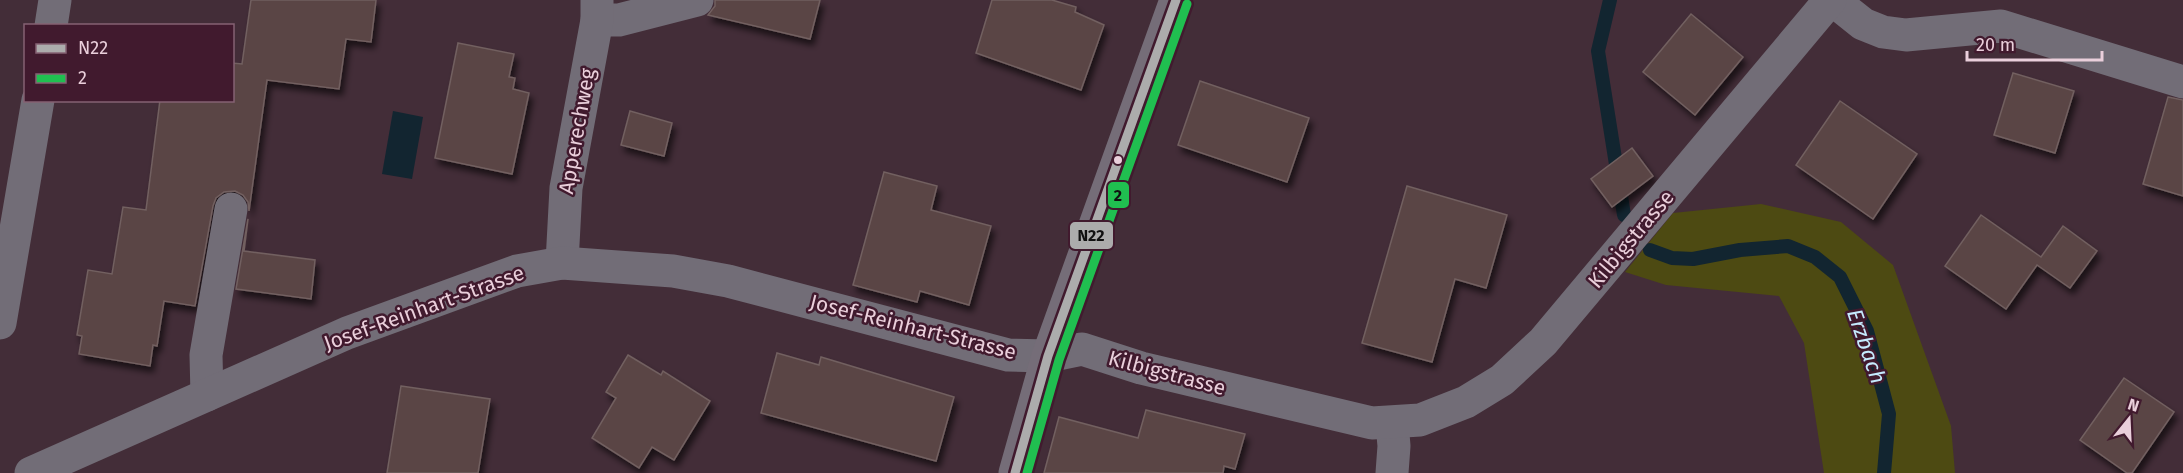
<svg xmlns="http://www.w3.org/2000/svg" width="2183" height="473" font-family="'Fira Sans',sans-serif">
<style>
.green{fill:#4d4a12}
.water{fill:#122530}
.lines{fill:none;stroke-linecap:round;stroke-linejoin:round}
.stream{stroke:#122530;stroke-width:14}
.building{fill:#5a4545;stroke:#726060;stroke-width:1.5;filter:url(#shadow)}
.minor{stroke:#726d77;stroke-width:33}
.major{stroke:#756d78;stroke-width:33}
.bus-1-casing{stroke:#411a2e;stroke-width:14}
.bus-2-casing{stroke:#411a2e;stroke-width:14}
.bus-1{stroke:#acacac;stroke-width:9}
.bus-2{stroke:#20bf50;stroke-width:9}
.bus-dot{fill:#eacfdb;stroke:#411a2e;stroke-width:2}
.labels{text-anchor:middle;stroke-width:5;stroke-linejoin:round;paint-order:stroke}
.street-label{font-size:21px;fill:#eacfdb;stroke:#411a2e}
.water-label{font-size:22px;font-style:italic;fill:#c5ebfe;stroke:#411a2e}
.line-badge{stroke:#411a2e;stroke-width:2}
.pale-badge-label{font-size:16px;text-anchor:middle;font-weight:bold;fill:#111}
</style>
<defs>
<filter id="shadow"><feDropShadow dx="3.5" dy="6" stdDeviation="3" flood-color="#0009"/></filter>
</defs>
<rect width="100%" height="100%" fill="#432d38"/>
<path class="green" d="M 1761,204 L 1841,222 L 1893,265 L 1951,426 L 1955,473 L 1824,473 L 1804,343 L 1779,296 L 1666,285 L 1625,272 L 1673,213 Z"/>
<path class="water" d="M 393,111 L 423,117 L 412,179 L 382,174 Z"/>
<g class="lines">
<g class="stream">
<path d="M 1610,0 L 1598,51 L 1624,215"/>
<path d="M 1650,250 L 1672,258 L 1693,259 L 1740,250 L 1788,246 L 1815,257 L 1840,277 L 1867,331 L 1889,414 L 1884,473"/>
</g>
</g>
<g class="building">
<path d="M 251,0 L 376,0 L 371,42 L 346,39 L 339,89 L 267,80 L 249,211 L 248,202 L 243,195 L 235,191 L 224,192 L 216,198 L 213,206 L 195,306 L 164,301 L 157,346 L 153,345 L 150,366 L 79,354 L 82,336 L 77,335 L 88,270 L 112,274 L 123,207 L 146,210 L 160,100 L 232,100 L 232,63 L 242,64 Z"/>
<path d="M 715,0 L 820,0 L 810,39 L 708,15 L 715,6 Z"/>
<path d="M 992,0 L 1052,0 L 1076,7 L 1075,12 L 1104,25 L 1081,90 L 976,53 Z"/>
<path d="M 1691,14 L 1743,57 L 1695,115 L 1643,72 Z"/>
<path d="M 458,43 L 514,54 L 509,77 L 515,78 L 513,89 L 529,93 L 512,174 L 435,158 Z"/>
<path d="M 2013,73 L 2074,91 L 2055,153 L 1994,135 Z"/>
<path d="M 1200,81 L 1309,118 L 1287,182 L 1178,145 Z"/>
<path d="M 2168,97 L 2183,100 L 2183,196 L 2143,184 Z"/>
<path d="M 1840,101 L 1917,154 L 1873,219 L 1796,165 Z"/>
<path d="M 630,111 L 672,123 L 664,156 L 621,145 Z"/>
<path d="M 1632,148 L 1653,176 L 1612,207 L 1591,179 Z"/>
<path d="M 884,172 L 937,186 L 931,210 L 991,226 L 969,305 L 920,291 L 917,302 L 853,285 Z"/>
<path d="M 1407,186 L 1507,215 L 1486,288 L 1455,279 L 1432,362 L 1362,343 Z"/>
<path d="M 1981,215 L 2041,257 L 2063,226 L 2097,251 L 2070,288 L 2037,265 L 2006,309 L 1945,266 Z"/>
<path d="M 248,219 L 244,251 L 315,260 L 311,299 L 236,289 Z"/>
<path d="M 777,353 L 819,365 L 821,357 L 954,397 L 936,461 L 761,413 Z"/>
<path d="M 628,355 L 661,375 L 663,371 L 710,401 L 674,460 L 652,447 L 639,468 L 592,438 L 616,398 L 606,392 Z"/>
<path d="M 2124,378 L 2174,412 L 2132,473 L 2127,473 L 2080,440 Z"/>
<path d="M 401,386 L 490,399 L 478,473 L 387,473 Z"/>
<path d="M 1146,410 L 1245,434 L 1235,469 L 1224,466 L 1223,473 L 1044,473 L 1059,417 L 1138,438 Z"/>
</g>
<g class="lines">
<g class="minor">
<path d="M 1833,0 L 1863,24 L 1883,32 L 1906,35 L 2001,26 L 2183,82"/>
<path d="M 597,20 L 619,20 L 697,0"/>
<path d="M 51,26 L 55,0"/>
<path d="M 562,263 L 566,188 L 597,20 L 597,0"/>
<path d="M 0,323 L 38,100"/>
<path d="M 207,395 L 206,355 L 231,209"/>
<path d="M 1392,423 L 1394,446 L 1392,473"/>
<path d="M 31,473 L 347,333 L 517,271 L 562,263 L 673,271 L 728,281 L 1008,355 L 1048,356 L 1082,349 L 1141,368 L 1372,423 L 1420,420 L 1466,402 L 1502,380 L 1543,342 L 1830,0"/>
</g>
<path class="major" d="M 1015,473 L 1048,356 L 1176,0"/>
<defs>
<path id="bus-1" d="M 1015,473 L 1048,356 L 1176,0"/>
<path id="bus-2" d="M 1027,473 L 1059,360 L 1187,4"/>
</defs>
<use href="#bus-1" class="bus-1-casing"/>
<use href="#bus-2" class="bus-2-casing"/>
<use href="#bus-1" class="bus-1"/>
<use href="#bus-2" class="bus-2"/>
</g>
<circle class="bus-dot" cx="1118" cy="160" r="5"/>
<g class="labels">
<g class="street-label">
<text transform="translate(577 131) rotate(-80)" y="7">Apperechweg</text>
<text transform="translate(1631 239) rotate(-50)" y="7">Kilbigstrasse</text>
<text transform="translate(424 308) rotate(-20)" y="7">Josef-Reinhart-Strasse</text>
<text transform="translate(913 327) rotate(14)" y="7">Josef-Reinhart-Strasse</text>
<text transform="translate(1167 373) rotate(15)" y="7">Kilbigstrasse</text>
</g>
<g class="water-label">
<text transform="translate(1867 346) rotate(71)" y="8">Erzbach</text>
</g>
</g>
<g class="line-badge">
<rect x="1107" y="181" width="23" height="28" rx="6" fill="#20bf50"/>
<rect x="1069" y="221" width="45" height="29" rx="6" fill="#acacac"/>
</g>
<g class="pale-badge-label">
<text x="1118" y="201">2</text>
<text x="1091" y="241">N22</text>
</g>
<rect x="24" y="24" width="210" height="78" fill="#411a2e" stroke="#856273" stroke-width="1.5"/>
<rect x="36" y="44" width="30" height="9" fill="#acacac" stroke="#856273" stroke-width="1.5"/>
<text x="78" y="54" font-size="18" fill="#eacfdb">N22</text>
<rect x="36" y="74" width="30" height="9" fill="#20bf50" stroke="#856273" stroke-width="1.5"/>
<text x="78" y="84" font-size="18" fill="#eacfdb">2</text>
<g transform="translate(2129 419) rotate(18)" stroke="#411a2e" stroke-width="4.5" paint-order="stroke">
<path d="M0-4.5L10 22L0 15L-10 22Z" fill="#eacfdb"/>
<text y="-9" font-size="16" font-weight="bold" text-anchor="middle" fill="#eacfdb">N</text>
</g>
<path d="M1967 51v9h135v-9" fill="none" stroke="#eacfdb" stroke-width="3"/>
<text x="1976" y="51" font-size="18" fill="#eacfdb" stroke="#411a2e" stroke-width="4.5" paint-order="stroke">20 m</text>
</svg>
